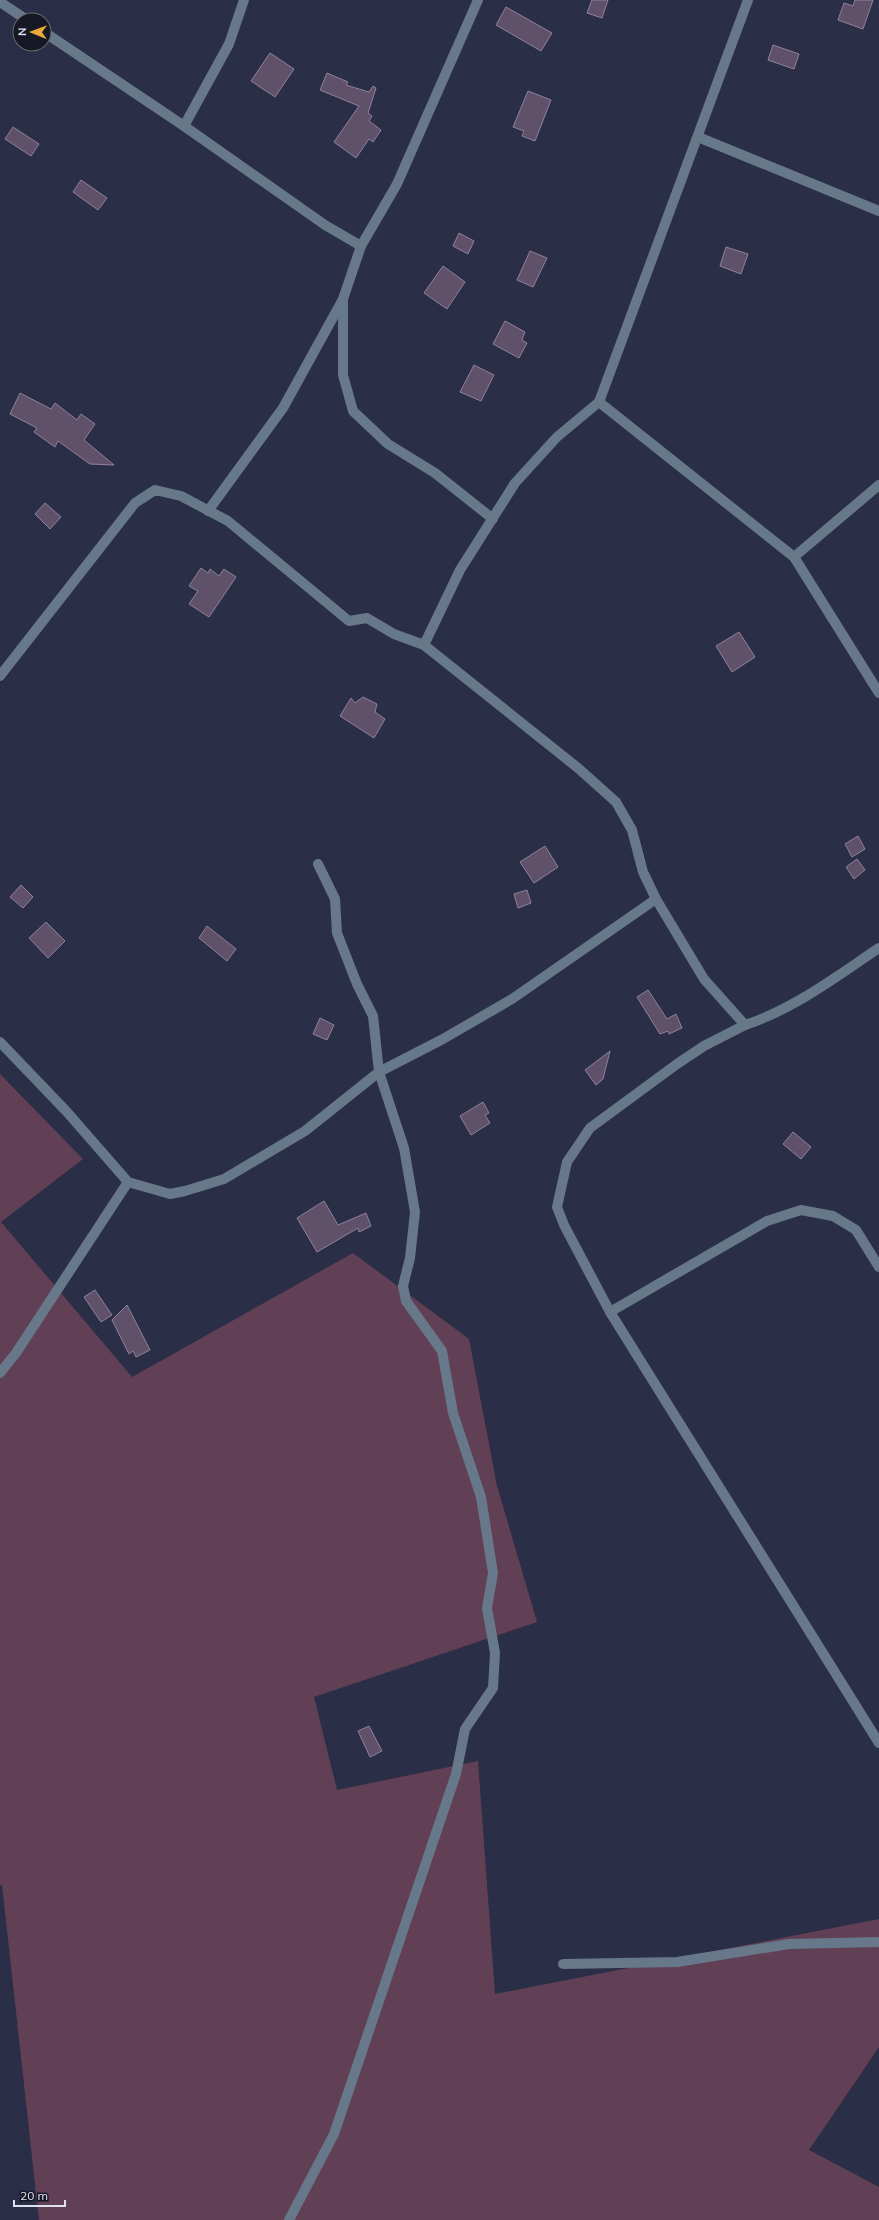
<svg xmlns="http://www.w3.org/2000/svg" width="879" height="2220" font-family="Mulish,sans-serif">
<style>
.green{fill:#614055}
.building{fill:#5f516a;stroke:#90819d}
.lines{fill:none;stroke-linecap:round;stroke-linejoin:round}
.minor{stroke:#667889;stroke-width:10}
</style>
<rect width="100%" height="100%" fill="#2b2e47"/>
<path class="green" d="M 0,1074 L 83,1159 L 1,1222 L 132,1377 L 353,1253 L 469,1339 L 497,1486 L 537,1622 L 314,1697 L 337,1790 L 478,1761 L 495,1994 L 879,1919 L 879,2047 L 809,2150 L 879,2187 L 879,2220 L 39,2220 L 2,1885 L 0,1885 Z"/>
<g class="building">
<path d="M 592,0 L 608,0 L 602,18 L 587,13 Z"/>
<path d="M 855,0 L 873,0 L 863,29 L 838,20 L 844,3 L 853,6 Z"/>
<path d="M 506,7 L 552,33 L 541,51 L 496,25 Z"/>
<path d="M 773,45 L 799,54 L 794,69 L 768,60 Z"/>
<path d="M 270,53 L 294,69 L 275,97 L 251,81 Z"/>
<path d="M 327,73 L 348,82 L 346,85 L 369,92 L 373,86 L 376,88 L 368,113 L 372,116 L 369,121 L 381,130 L 373,142 L 369,139 L 356,158 L 334,142 L 359,106 L 320,90 Z"/>
<path d="M 528,91 L 551,100 L 535,141 L 522,136 L 524,131 L 513,127 Z"/>
<path d="M 13,127 L 39,144 L 31,156 L 5,139 Z"/>
<path d="M 81,180 L 107,198 L 98,210 L 73,192 Z"/>
<path d="M 459,233 L 474,241 L 468,254 L 453,246 Z"/>
<path d="M 726,247 L 748,254 L 741,274 L 720,266 Z"/>
<path d="M 530,251 L 547,258 L 533,287 L 517,280 Z"/>
<path d="M 443,266 L 465,282 L 447,309 L 424,293 Z"/>
<path d="M 505,321 L 525,332 L 522,340 L 527,343 L 519,358 L 493,344 Z"/>
<path d="M 474,365 L 494,375 L 481,401 L 460,392 Z"/>
<path d="M 20,393 L 51,409 L 55,403 L 77,420 L 81,414 L 95,424 L 84,440 L 114,465 L 90,464 L 58,441 L 55,447 L 34,432 L 37,428 L 10,414 Z"/>
<path d="M 45,503 L 61,517 L 50,529 L 35,514 Z"/>
<path d="M 201,568 L 208,573 L 210,569 L 219,576 L 224,569 L 236,577 L 209,617 L 189,604 L 198,591 L 189,586 Z"/>
<path d="M 739,632 L 755,657 L 732,672 L 716,646 Z"/>
<path d="M 363,697 L 377,704 L 375,712 L 385,719 L 374,738 L 340,716 L 351,698 L 355,703 Z"/>
<path d="M 858,836 L 865,849 L 852,857 L 845,844 Z"/>
<path d="M 545,846 L 558,867 L 534,883 L 520,862 Z"/>
<path d="M 857,859 L 865,870 L 854,879 L 846,867 Z"/>
<path d="M 21,885 L 33,897 L 23,908 L 10,897 Z"/>
<path d="M 527,890 L 531,903 L 518,908 L 514,894 Z"/>
<path d="M 46,922 L 65,941 L 48,958 L 29,938 Z"/>
<path d="M 207,926 L 236,949 L 227,961 L 199,938 Z"/>
<path d="M 648,990 L 667,1019 L 676,1014 L 682,1028 L 669,1034 L 668,1031 L 660,1034 L 637,997 Z"/>
<path d="M 320,1018 L 334,1025 L 327,1040 L 313,1034 Z"/>
<path d="M 610,1051 L 603,1079 L 596,1085 L 585,1070 Z"/>
<path d="M 483,1102 L 489,1113 L 485,1115 L 490,1123 L 471,1135 L 460,1116 Z"/>
<path d="M 793,1132 L 811,1147 L 801,1159 L 783,1144 Z"/>
<path d="M 324,1201 L 338,1225 L 366,1213 L 371,1226 L 359,1232 L 358,1228 L 317,1252 L 297,1218 Z"/>
<path d="M 95,1290 L 112,1315 L 101,1322 L 84,1297 Z"/>
<path d="M 127,1305 L 150,1350 L 136,1357 L 133,1351 L 129,1354 L 112,1320 Z"/>
<path d="M 369,1726 L 382,1751 L 370,1757 L 358,1731 Z"/>
</g>
<g class="lines">
<g class="minor">
<path d="M 478,0 L 397,184 L 361,246 L 343,299 L 343,375 L 353,411 L 388,444 L 435,473 L 493,519"/>
<path d="M 748,0 L 599,402 L 794,557 L 879,693"/>
<path d="M 0,2 L 27,20"/>
<path d="M 44,32 L 184,126 L 325,225 L 361,246"/>
<path d="M 184,126 L 229,44 L 244,0"/>
<path d="M 698,137 L 879,211"/>
<path d="M 208,511 L 283,408 L 342,301"/>
<path d="M 794,557 L 879,485"/>
<path d="M 424,645 L 460,570 L 515,483 L 557,437 L 599,402"/>
<path d="M 0,676 L 135,503 L 155,490 L 181,496 L 228,521 L 349,621 L 367,618 L 394,634 L 424,645 L 578,768 L 616,802 L 632,830 L 643,872 L 656,899 L 704,979 L 745,1025 C 794,1009 837,976 879,948"/>
<path d="M 745,1025 L 704,1046 L 677,1064 L 590,1128 L 567,1162 L 557,1207 L 564,1225 L 610,1312 L 879,1743"/>
<path d="M 0,1042 L 67,1112 L 128,1182 L 170,1194 L 185,1191 L 224,1179 L 305,1131 L 379,1072 L 443,1039 L 512,999 L 656,899"/>
<path d="M 610,1312 L 767,1221 L 801,1210 L 833,1216 L 856,1230 L 879,1267"/>
<path d="M 0,1373 L 16,1353 L 128,1182"/>
<path d="M 563,1964 L 677,1962 L 789,1944 L 879,1942"/>
<path d="M 289,2220 L 334,2134 L 456,1774 L 465,1729 L 493,1688 L 495,1653 L 487,1608 L 493,1573 L 481,1497 L 453,1413 L 442,1351 L 406,1301 L 403,1286 L 410,1258 L 415,1212 L 404,1148 L 379,1072 L 373,1016 L 357,984 L 337,933 L 335,899 L 318,864"/>
</g>
</g>
<g transform="translate(32 32) rotate(271)"><circle r="19" fill="#161823" stroke="#666875"/>
<path d="M0-3L7 15L0 10L-7 15Z" fill="#eda83b"/>
<text y="-6" font-size="11" font-weight="bold" text-anchor="middle" fill="#dee1f1">N</text>
</g>
<path d="M14 2200v6h51v-6" fill="none" stroke="#dee1f1" stroke-width="2"/>
<text x="20" y="2200" font-size="12" fill="#dee1f1" stroke="#161823" stroke-width="3" paint-order="stroke">20 m</text>
</svg>
